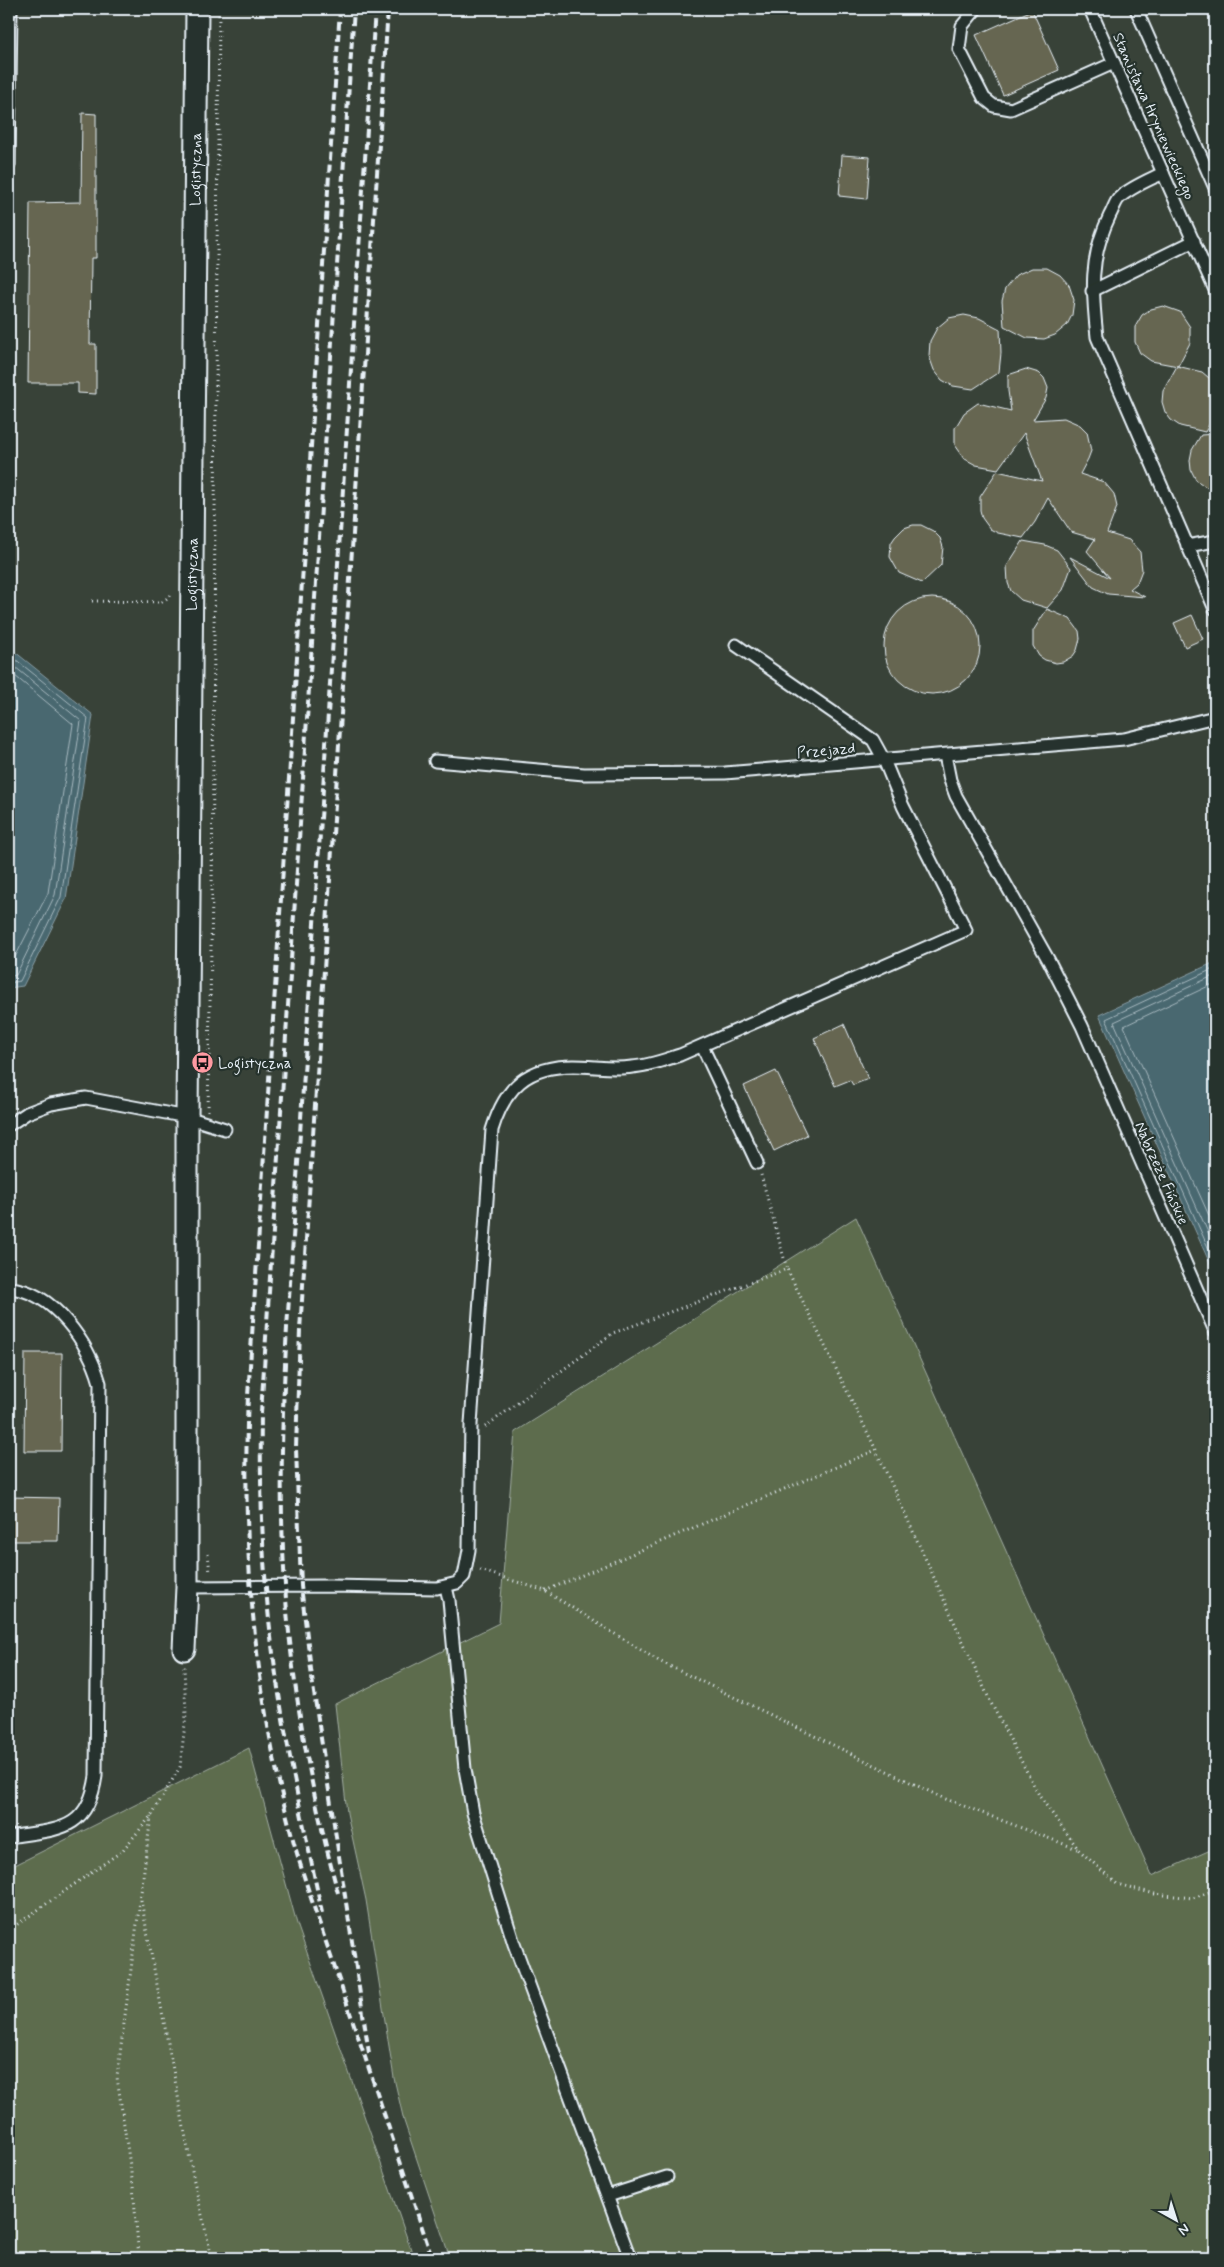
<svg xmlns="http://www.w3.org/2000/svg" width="1224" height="2267" font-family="Mynerve,sans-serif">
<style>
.built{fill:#394238}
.green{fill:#5d6c4e;stroke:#a2aea3}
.water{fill:#49676f;stroke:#899ea6}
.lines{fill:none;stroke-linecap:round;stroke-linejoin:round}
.shore{stroke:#a8bac1;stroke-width:1}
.building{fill:#666651;stroke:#e8f1f8}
.service-casing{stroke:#e8f1f8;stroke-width:15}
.minor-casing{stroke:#e8f1f8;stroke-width:25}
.path{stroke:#e8f1f8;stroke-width:3;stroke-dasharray:1 4;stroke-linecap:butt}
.service{stroke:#26332d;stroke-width:11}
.minor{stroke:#26332d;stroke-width:21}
.rail{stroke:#e8f1f8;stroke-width:4;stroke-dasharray:8 4;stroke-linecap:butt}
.labels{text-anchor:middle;stroke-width:4.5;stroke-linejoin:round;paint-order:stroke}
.street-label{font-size:15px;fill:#e8f1f8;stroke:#26332d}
.poi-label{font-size:15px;fill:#e8f1f8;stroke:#26332d;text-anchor:start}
</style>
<rect width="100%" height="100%" fill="#26332d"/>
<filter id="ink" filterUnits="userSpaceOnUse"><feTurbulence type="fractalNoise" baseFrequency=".02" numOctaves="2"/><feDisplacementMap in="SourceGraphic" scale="10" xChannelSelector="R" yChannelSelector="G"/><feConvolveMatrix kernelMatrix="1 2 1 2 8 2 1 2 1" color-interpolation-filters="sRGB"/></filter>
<g filter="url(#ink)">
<path class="built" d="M 9,9 L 1215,9 L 1215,962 L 1099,1015 L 1215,1275 L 1215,1848 L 1152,1876 L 856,1217 L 515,1431 L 499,1623 L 335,1704 L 347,1813 L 366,1900 L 394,2078 L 404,2121 L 450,2258 L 414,2258 L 297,1924 L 249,1748 L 9,1868 L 9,988 L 23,986 L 93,715 L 9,647 Z"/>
<g class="green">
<path d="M 856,1217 L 1152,1876 L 1215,1848 L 1215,2258 L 450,2258 L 404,2121 L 394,2078 L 366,1900 L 347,1813 L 335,1704 L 499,1623 L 515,1432 Z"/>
<path d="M 249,1748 L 297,1924 L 414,2258 L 9,2258 L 9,1868 Z"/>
</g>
<g class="water">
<path d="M 9,647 L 93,715 L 66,899 L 23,986 L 9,988 Z"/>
<path d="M 1215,962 L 1215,1275 L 1099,1015 Z"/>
</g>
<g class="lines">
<g class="shore">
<path d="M 9,654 L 88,718 L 61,897 L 20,981 L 9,983"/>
<path d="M 9,662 L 81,721 L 55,895 L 16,975 L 9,977"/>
<path d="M 9,671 L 73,724 L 48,893 L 9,969"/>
<path d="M 1215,968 L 1106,1019 L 1215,1263"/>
<path d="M 1215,975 L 1114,1022 L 1215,1248"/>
<path d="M 1215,983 L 1124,1026 L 1215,1229"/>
</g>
</g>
<g class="building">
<path d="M 1032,10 L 1059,70 L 1003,95 L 976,35 Z"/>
<path d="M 82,113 L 96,114 L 96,258 L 91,258 L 90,344 L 96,344 L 96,394 L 78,393 L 78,383 L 28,383 L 30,203 L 81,202 Z"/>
<path d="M 842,155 L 870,157 L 867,199 L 839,196 Z"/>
<path d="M 1032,268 L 1047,268 L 1060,275 L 1069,285 L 1074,300 L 1072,315 L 1067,325 L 1055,335 L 1044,339 L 1027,338 L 1004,326 L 1002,301 L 1005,289 L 1016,275 Z"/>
<path d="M 1163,306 L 1180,312 L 1190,327 L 1190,343 L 1178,366 L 1151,361 L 1140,353 L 1135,342 L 1135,327 L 1142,315 L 1151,309 Z"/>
<path d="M 964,315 L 979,318 L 1000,329 L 1001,353 L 999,372 L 973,389 L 953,386 L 942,380 L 934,370 L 929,356 L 930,341 L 937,328 L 949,318 Z"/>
<path d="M 1177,366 L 1202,372 L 1215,383 L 1215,414 L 1205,432 L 1180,426 L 1171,420 L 1165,412 L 1162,402 L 1163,391 Z"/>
<path d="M 1026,369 L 1039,373 L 1044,378 L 1048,388 L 1046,398 L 1033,420 L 1064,418 L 1080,425 L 1087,432 L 1091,451 L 1088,459 L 1080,474 L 1104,482 L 1114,494 L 1117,507 L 1107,533 L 1129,540 L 1140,552 L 1142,570 L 1137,583 L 1130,589 L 1145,597 L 1108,594 L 1093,587 L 1070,557 L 1110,578 L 1087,551 L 1095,539 L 1071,532 L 1048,498 L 1035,522 L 1023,538 L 998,533 L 990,529 L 982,518 L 980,510 L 980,497 L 997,471 L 1042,481 L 1024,433 L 998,469 L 976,465 L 965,459 L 955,445 L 955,428 L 964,413 L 978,403 L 1011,411 L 1008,391 L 1008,375 Z"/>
<path d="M 1215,434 L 1215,493 L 1196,480 L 1191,470 L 1190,460 L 1192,450 L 1201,435 Z"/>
<path d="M 913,525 L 921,525 L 933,531 L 940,538 L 943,547 L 941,565 L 922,583 L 899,573 L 890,557 L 891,543 L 895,537 L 904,528 Z"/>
<path d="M 1023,541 L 1045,545 L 1057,550 L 1071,568 L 1063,590 L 1047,608 L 1021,600 L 1011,591 L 1008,583 L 1007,566 Z"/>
<circle cx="932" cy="646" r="48"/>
<path d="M 1047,609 L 1070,619 L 1079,631 L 1080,639 L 1077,650 L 1073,656 L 1063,662 L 1056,663 L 1045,660 L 1039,656 L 1033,646 L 1033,631 Z"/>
<path d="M 1192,615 L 1203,639 L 1185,647 L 1174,623 Z"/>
<path d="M 844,1024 L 868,1079 L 853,1085 L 850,1080 L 835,1086 L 814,1038 Z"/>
<path d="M 776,1071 L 807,1135 L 774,1151 L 744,1086 Z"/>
<path d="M 25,1353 L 62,1353 L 61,1451 L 24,1451 Z"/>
<path d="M 9,1497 L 59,1498 L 58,1541 L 9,1541 Z"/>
</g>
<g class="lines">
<defs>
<g id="service">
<path d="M 976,9 L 962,26 L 959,49 L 984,98 L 994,106 L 1011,109 L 1114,63"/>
<path d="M 1090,9 L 1215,290"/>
<path d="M 1136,9 L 1215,188"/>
<path d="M 9,165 L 11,9"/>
<path d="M 1163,173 C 1149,180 1131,187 1119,198 C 1115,202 1113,210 1110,215 C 1089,258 1092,291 1097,337 L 1215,609"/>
<path d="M 1092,291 L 1194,241"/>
<path d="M 1187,546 L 1215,541"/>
<path d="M 945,755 L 950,780 L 956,796 L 1049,961 L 1082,1026 L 1215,1331"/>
<path d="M 435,761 L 584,774 L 725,773 L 1124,739 L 1215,717"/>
<path d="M 702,1046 L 757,1163"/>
<path d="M 9,1125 L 27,1113 L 51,1104 L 86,1098 L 187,1117 L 225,1129"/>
<path d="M 9,1288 C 54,1291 89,1344 100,1383 L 96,1776 C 88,1833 56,1829 9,1837"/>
<path d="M 187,1587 L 330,1586 L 437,1588 L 457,1583 L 464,1576 L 469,1550 L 471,1424 L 492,1130 C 505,1087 527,1066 574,1066 C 593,1066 613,1070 632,1067 C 648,1066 664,1060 680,1055 L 966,930 L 903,806 L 884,760 L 873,740 L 736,645"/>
<path d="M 446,1587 L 449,1600 L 465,1769 L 473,1813 L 514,1944 L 630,2258"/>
<path d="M 608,2196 L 667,2177"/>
</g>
<g id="minor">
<path id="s1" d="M 184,1649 L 187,1587 L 187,1117 L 197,9"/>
</g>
</defs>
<use href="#service" class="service-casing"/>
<use href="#minor" class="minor-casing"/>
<g class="path">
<path d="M 92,601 L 162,602 L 174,593"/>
<path d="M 208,1111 L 212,896 L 219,9"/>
<path d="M 761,1175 L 787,1269"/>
<path d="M 485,1427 L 613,1333 L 787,1269 L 876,1450 L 991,1703 L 1040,1797 L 1079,1850 L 1117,1884 L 1155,1894 L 1193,1898 L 1215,1890"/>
<path d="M 208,1554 L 210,1573"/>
<path d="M 480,1570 L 545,1591 L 659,1661 L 943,1798 L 1077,1849"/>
<path d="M 545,1591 L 876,1450"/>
<path d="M 141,1900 L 194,2181 L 212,2258"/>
<path d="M 9,1930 L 122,1851 L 151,1816 L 180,1767 L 186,1715 L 184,1666"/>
<path d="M 139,2258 L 133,2186 L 117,2077 L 151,1816"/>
</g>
<use href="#service" class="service"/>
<use href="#minor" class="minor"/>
<g class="rail">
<path d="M 340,9 L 248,1396 C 242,1534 252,1669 284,1804 C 298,1865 320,1924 340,1983 C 371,2075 402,2166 432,2258"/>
<path d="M 1212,9 L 1215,18"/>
<path d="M 338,1893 C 311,1792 292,1689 285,1585 C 279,1499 282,1414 287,1328 L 375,9"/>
<path d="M 322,1913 C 303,1821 282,1730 271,1637 C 262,1563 260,1488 261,1413 L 354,9"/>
<path d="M 369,2053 L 313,1686 L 301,1586 L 296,1448 L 300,1330 L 388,9"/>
</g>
</g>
</g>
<defs>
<symbol id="bus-disc" viewBox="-11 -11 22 22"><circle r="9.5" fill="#ff9aa2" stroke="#26332d"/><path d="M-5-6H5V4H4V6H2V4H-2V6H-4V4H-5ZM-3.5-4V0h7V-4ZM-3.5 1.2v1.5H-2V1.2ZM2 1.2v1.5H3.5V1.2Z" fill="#111"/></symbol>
</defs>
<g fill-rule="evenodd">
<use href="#bus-disc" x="190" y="1050" width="25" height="25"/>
</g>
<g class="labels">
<g class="street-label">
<text transform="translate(1154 116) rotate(66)" y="5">Stanisława Hryniewieckiego</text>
<text dy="5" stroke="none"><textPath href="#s1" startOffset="1480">Logistyczna</textPath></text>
<text dy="5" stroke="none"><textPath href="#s1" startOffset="1075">Logistyczna</textPath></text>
<text transform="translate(826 750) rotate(-5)" y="5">Przejazd</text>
<text transform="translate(1162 1173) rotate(66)" y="5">Nabrzeże Fińskie</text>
</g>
<g class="poi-label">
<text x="218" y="1068">Logistyczna</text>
</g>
</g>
<rect width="1224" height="2267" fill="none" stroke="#26332d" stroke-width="30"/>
<rect x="15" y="15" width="1194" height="2237" fill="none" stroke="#e8f1f8" stroke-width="2" filter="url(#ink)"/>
<g transform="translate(1176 2220) rotate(141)" stroke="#26332d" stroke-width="4" paint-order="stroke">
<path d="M0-4L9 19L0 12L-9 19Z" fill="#e8f1f8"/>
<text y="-8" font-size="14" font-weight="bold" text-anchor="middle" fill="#e8f1f8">N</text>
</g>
</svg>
